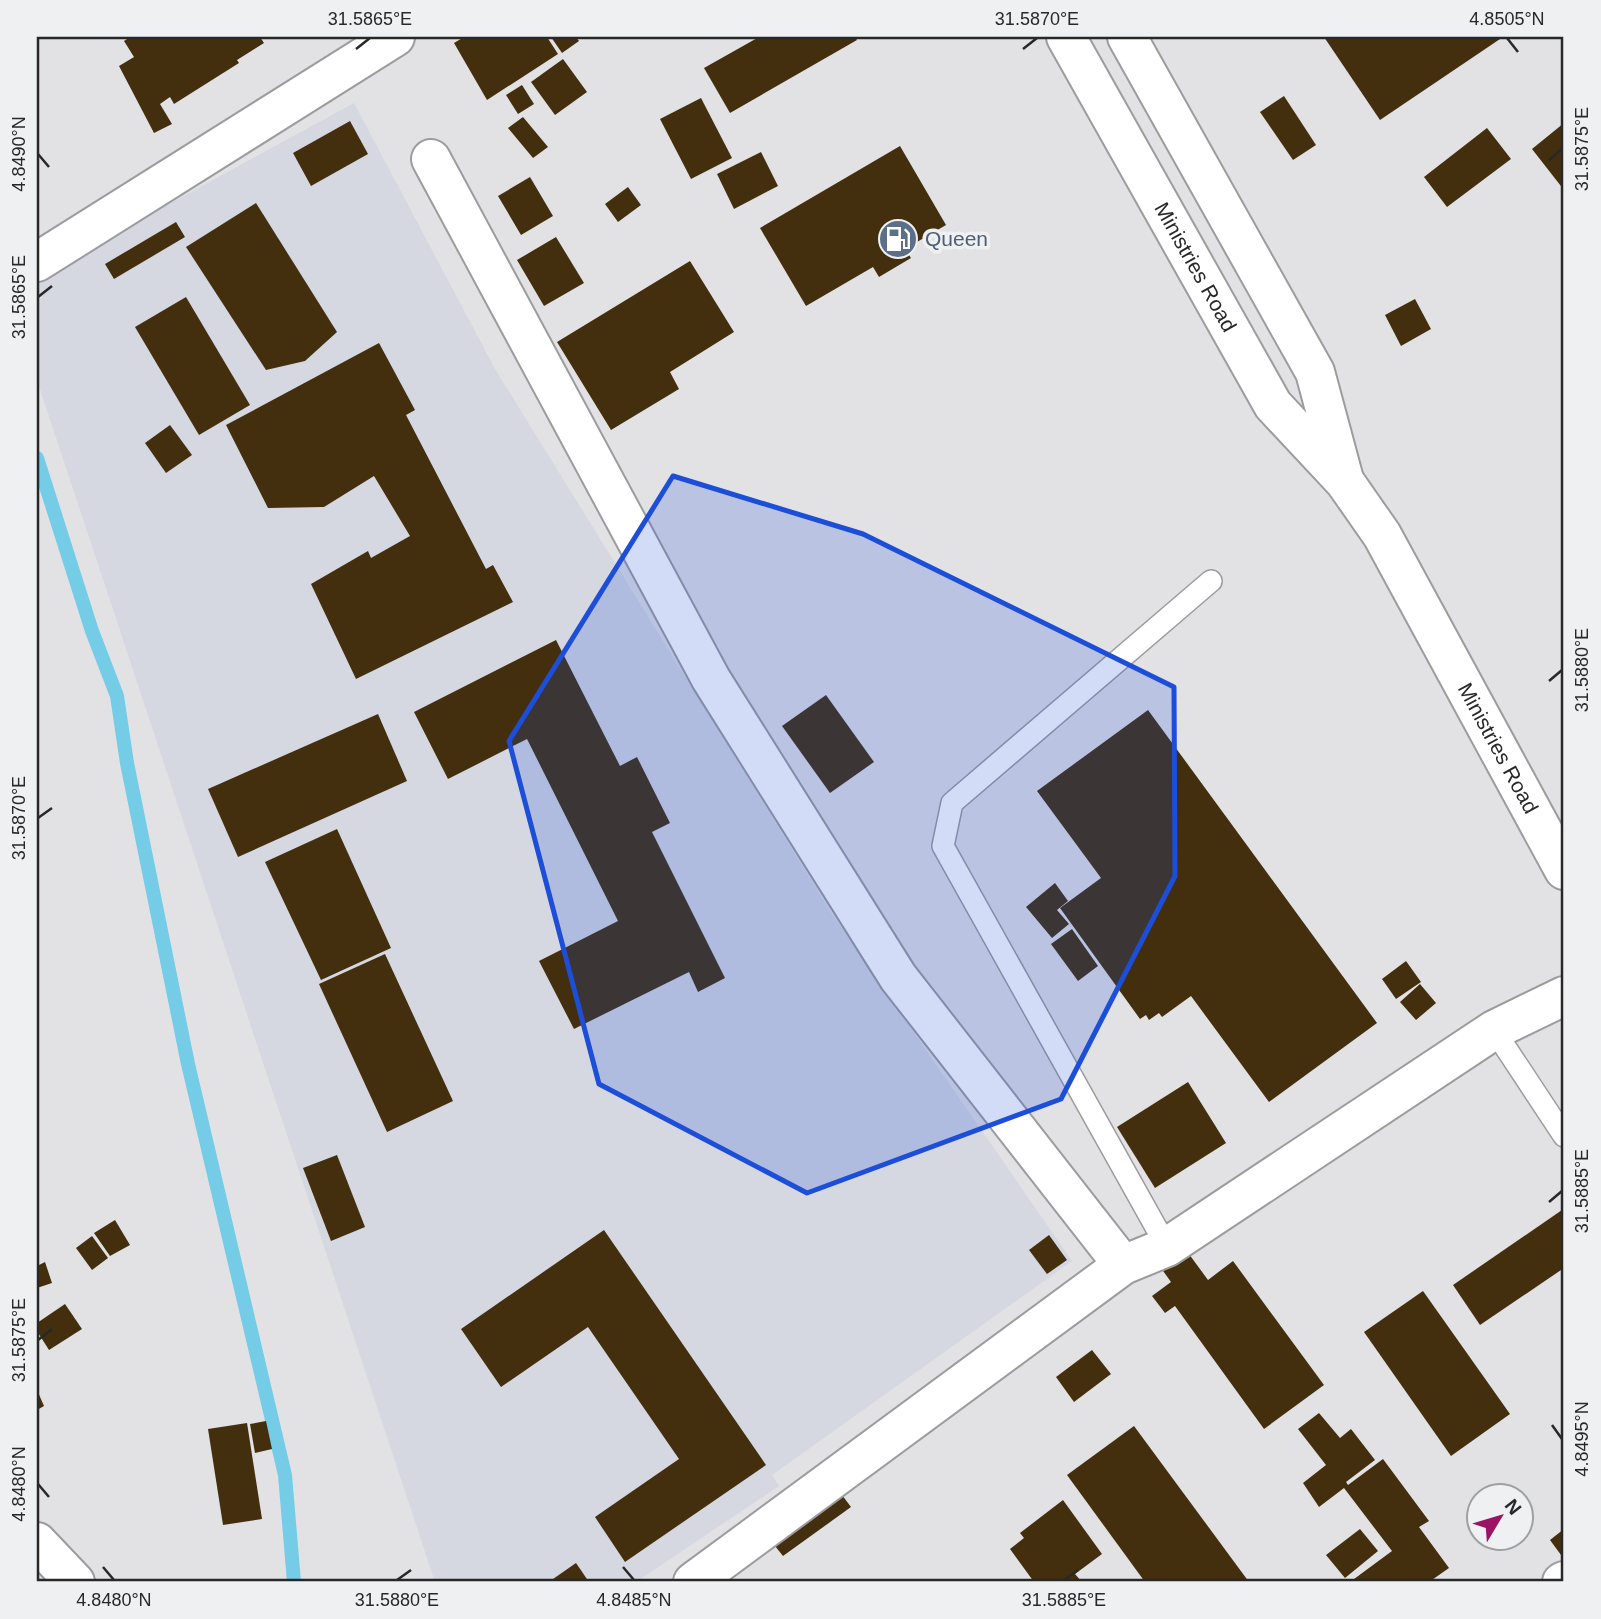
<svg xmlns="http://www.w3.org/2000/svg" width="1601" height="1619" font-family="Arial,sans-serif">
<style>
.built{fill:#d5d7e1}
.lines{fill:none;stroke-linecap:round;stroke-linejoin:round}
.stream{stroke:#75cce6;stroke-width:14}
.building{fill:#432f0e}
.service-casing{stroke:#9c9c9f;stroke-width:24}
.minor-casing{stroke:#9c9c9f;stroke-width:42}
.primary-casing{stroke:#9c9c9f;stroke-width:42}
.service{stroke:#fff;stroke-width:21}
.minor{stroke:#fff;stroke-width:38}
.primary{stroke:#fff;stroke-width:38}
.marked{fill:#1d4ed8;fill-opacity:0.2;stroke:#1d4ed8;stroke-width:5;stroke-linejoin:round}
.ticks{fill:none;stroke:#282829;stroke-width:2.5}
.labels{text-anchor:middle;stroke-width:7;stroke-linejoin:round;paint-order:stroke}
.service-label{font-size:21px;fill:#4e5e75;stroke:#eff0f2;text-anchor:start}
.street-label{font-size:21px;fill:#282829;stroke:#eff0f2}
.neatline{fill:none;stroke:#282829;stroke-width:2.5}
.ticks-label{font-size:18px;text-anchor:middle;fill:#282829}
</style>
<rect width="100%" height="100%" fill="#e2e2e5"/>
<path class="built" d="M 354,103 L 495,369 L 832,914 L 1072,1261 L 772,1475 L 779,1486 L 636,1582 L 435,1582 L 37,380 L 37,276 Z"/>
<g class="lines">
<path class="stream" d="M 37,458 L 92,631 L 117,696 L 127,763 L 188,1064 L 285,1475 L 294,1582"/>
</g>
<g class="building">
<path d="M 130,37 L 260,37 L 264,43 L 237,60 L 239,63 L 174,104 L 170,97 L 160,104 L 172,124 L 154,133 L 119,66 L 134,57 L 124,41 Z"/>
<path d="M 464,37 L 547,37 L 558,54 L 487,100 L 454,43 Z"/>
<path d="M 551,37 L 576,37 L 579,41 L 562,53 Z"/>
<path d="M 759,37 L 855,37 L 857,40 L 730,113 L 704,68 Z"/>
<path d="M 1324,37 L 1503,37 L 1380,120 Z"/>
<path d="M 563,59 L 587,92 L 555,115 L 531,82 Z"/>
<path d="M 522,85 L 534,104 L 518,114 L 506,95 Z"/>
<path d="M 1284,96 L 1316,145 L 1293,160 L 1260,112 Z"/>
<path d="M 701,98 L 732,158 L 691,179 L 660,119 Z"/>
<path d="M 523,117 L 548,147 L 533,158 L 508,128 Z"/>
<path d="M 350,121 L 368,154 L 311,186 L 293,153 Z"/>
<path d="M 1564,123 L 1564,190 L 1532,149 Z"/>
<path d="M 1487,128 L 1511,159 L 1447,207 L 1424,177 Z"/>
<path d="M 900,146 L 946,225 L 905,249 L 911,258 L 879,277 L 873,267 L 806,306 L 760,228 Z"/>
<path d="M 761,152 L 778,186 L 734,209 L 717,174 Z"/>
<path d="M 530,177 L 553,216 L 521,235 L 498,196 Z"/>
<path d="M 628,187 L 641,205 L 618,222 L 605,204 Z"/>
<path d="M 256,203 L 337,332 L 305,361 L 266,370 L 186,247 Z"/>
<path d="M 176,222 L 185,237 L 114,279 L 105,264 Z"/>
<path d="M 556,237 L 584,283 L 544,306 L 517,260 Z"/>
<path d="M 690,261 L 734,332 L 670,372 L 679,389 L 611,430 L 557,342 Z"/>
<path d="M 186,297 L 250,405 L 199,435 L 135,327 Z"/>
<path d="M 1415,299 L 1431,329 L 1401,346 L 1385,315 Z"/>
<path d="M 379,343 L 415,410 L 406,415 L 486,569 L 493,565 L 513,602 L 356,679 L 311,584 L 368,551 L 371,558 L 410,536 L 374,476 L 324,507 L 268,508 L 226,425 Z"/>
<path d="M 170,425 L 192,455 L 166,473 L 145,443 Z"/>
<path d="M 556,640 L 620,766 L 637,757 L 670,823 L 652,832 L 725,978 L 698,992 L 689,972 L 574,1029 L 539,961 L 618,921 L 527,739 L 448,779 L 414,712 Z"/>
<path d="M 826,695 L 874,762 L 830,793 L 782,726 Z"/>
<path d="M 1148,710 L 1377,1023 L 1269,1102 L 1191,996 L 1162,1017 L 1159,1013 L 1149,1020 L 1146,1015 L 1140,1019 L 1060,908 L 1101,878 L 1037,791 Z"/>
<path d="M 378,714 L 407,781 L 238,857 L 208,789 Z"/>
<path d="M 337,829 L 391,948 L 321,980 L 265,862 Z"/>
<path d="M 1055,883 L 1068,901 L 1057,910 L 1069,924 L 1052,938 L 1026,907 Z"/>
<path d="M 1072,929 L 1098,966 L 1078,981 L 1051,944 Z"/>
<path d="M 385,954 L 453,1101 L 387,1132 L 319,984 Z"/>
<path d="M 1406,961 L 1421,982 L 1396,999 L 1382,979 Z"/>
<path d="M 1420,984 L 1436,1003 L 1416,1020 L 1400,1002 Z"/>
<path d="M 1188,1082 L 1226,1143 L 1155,1188 L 1117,1127 Z"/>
<path d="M 337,1155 L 365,1227 L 331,1241 L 303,1168 Z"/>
<path d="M 1562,1210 L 1564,1268 L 1480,1325 L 1453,1285 Z"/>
<path d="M 115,1220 L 130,1245 L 110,1256 L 94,1233 Z"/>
<path d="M 604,1230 L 766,1465 L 625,1562 L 595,1517 L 679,1459 L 588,1327 L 501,1387 L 461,1329 Z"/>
<path d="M 1049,1235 L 1067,1260 L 1047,1274 L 1029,1250 Z"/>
<path d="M 92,1236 L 108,1258 L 92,1270 L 76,1248 Z"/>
<path d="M 1186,1250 L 1208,1280 L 1233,1261 L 1324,1385 L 1264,1429 L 1175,1306 L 1165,1313 L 1152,1296 L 1171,1282 L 1161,1268 Z"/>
<path d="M 45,1262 L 52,1283 L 37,1288 L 37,1266 Z"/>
<path d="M 1423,1291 L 1510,1414 L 1451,1456 L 1364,1332 Z"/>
<path d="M 65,1304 L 82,1329 L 49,1350 L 37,1331 L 37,1323 Z"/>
<path d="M 1092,1350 L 1111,1374 L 1074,1402 L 1056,1377 Z"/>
<path d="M 37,1390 L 44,1406 L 37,1410 Z"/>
<path d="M 1319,1413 L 1340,1438 L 1351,1429 L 1375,1460 L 1346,1482 L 1348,1485 L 1383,1459 L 1429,1521 L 1419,1527 L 1449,1568 L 1429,1582 L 1350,1582 L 1392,1551 L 1344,1488 L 1319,1507 L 1303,1483 L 1326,1465 L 1298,1429 Z"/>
<path d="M 266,1421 L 272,1449 L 255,1453 L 250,1424 Z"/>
<path d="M 247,1423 L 262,1519 L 223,1525 L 208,1429 Z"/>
<path d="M 1134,1426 L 1249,1582 L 1145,1582 L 1067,1475 Z"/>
<path d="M 839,1491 L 851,1507 L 783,1556 L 771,1541 Z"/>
<path d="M 1063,1500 L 1102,1554 L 1075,1574 L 1082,1582 L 1034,1582 L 1010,1549 L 1024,1538 L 1020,1533 Z"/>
<path d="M 1360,1529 L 1378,1551 L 1345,1578 L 1326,1555 Z"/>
<path d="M 1564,1529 L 1564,1553 L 1561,1555 L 1550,1540 Z"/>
<path d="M 576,1563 L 589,1582 L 555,1582 L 553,1579 Z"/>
</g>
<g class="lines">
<defs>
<g id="service">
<path d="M 1494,1030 L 1564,1136"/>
<path d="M 1167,1247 L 943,846 L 952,803 L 1211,581"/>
</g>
<g id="minor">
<path d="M 431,159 L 711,679 L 898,977 L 1123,1265"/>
<path d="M 37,262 L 395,37"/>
<path d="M 37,1542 L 75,1582"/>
<path d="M 693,1582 L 1123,1265 L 1167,1247 L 1494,1030 L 1564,996"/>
<path d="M 1562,1582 L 1564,1581"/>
</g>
<g id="primary">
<path id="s1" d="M 1066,37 L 1273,405 L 1345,482 L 1382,535 L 1564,870"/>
<path d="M 1127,37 L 1315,372 L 1343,476"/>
</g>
</defs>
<use href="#service" class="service-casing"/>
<use href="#minor" class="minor-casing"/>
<use href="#primary" class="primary-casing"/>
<use href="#service" class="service"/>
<use href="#minor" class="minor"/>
<use href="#primary" class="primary"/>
</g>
<path class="marked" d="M 673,476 L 863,534 L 1174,687 L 1175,876 L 1061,1099 L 807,1193 L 599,1084 L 509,741 Z"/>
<path class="ticks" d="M 1507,38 L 1518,52M 356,49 L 370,38M 1023,49 L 1037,38M 38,154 L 49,167M 1549,160 L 1562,149M 38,297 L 52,286M 1549,681 L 1562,670M 38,818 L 52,808M 1549,1202 L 1562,1191M 38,1340 L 52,1329M 1552,1425 L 1562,1439M 38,1484 L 49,1497M 103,1567 L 114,1580M 623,1567 L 634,1580M 397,1580 L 411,1570M 1064,1580 L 1078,1570"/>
<defs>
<symbol id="fuel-disc" viewBox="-11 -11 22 22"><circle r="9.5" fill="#5c6f8a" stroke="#eff0f2"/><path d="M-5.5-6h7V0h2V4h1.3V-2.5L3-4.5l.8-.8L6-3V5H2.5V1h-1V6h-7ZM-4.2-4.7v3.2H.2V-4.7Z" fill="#fff"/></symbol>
</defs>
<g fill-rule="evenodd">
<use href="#fuel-disc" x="876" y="217" width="44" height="44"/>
</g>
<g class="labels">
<g class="service-label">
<text x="925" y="246">Queen</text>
</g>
<g class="street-label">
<text dy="7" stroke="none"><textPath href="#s1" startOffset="264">Ministries Road</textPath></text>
<text dy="7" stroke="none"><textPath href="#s1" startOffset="835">Ministries Road</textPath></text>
</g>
</g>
<rect width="1601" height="1619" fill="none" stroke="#eff0f2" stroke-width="77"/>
<g transform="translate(1500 1517) rotate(52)"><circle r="33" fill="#eff0f2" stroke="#9fa0a2" stroke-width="2"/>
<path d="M0-5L12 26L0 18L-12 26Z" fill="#9b1364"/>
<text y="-10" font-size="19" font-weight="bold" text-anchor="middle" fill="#282829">N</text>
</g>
<rect x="38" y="38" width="1524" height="1542" class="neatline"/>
<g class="ticks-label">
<text x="370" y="25">31.5865°E</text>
<text x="1037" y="25">31.5870°E</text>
<text x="1507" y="25">4.8505°N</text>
<text transform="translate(1582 149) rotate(-90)" y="6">31.5875°E</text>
<text transform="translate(19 154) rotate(-90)" y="6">4.8490°N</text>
<text transform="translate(19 297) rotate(-90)" y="6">31.5865°E</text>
<text transform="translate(1582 670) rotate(-90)" y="6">31.5880°E</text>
<text transform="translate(19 818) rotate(-90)" y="6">31.5870°E</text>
<text transform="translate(1582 1191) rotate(-90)" y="6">31.5885°E</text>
<text transform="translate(19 1340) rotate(-90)" y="6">31.5875°E</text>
<text transform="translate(1582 1439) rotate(-90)" y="6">4.8495°N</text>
<text transform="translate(19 1484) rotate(-90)" y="6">4.8480°N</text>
<text x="114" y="1606">4.8480°N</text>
<text x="397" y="1606">31.5880°E</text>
<text x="634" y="1606">4.8485°N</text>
<text x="1064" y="1606">31.5885°E</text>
</g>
</svg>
